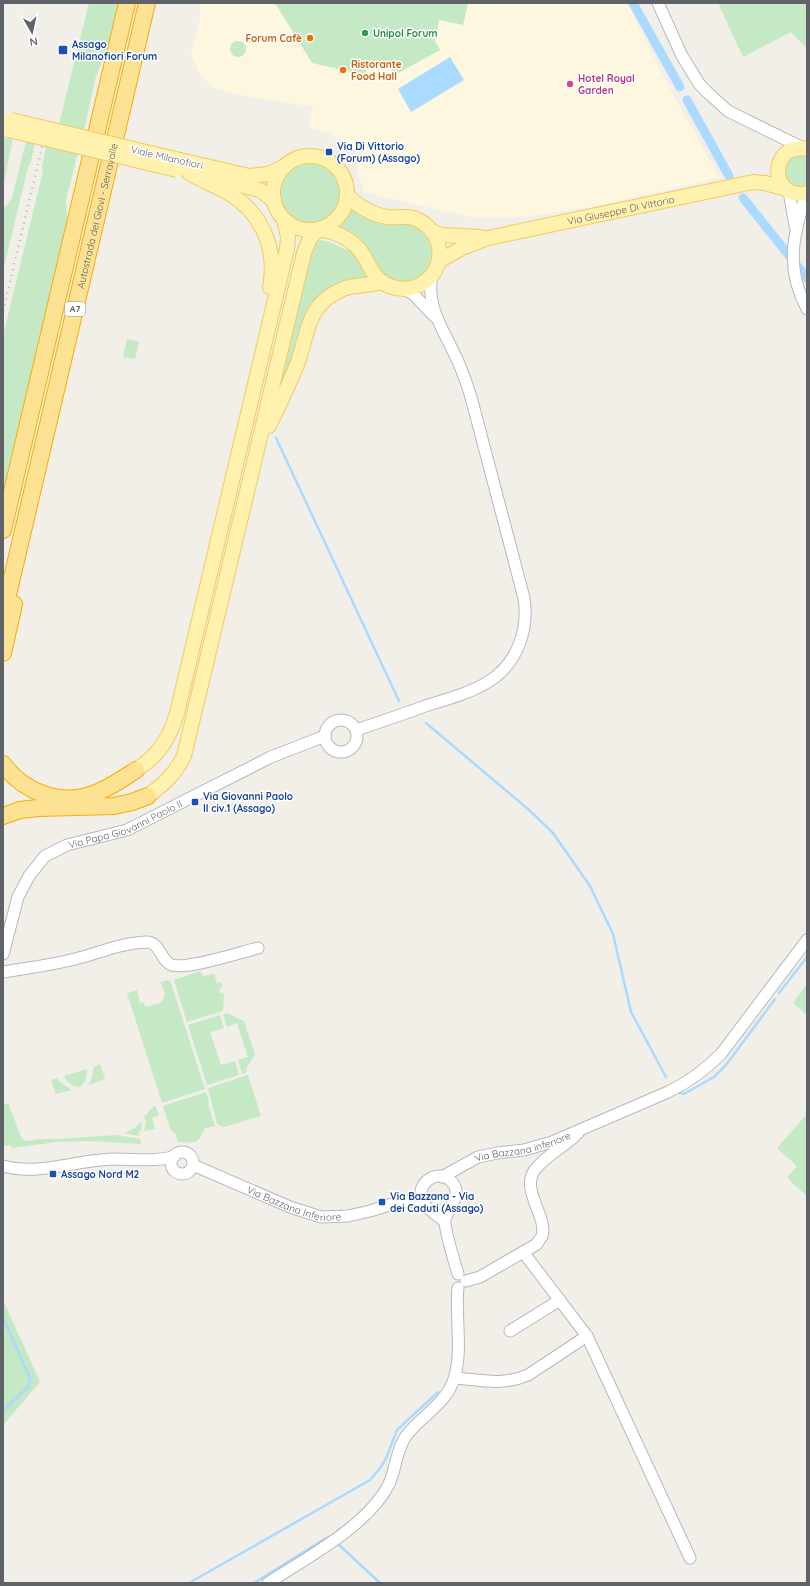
<svg xmlns="http://www.w3.org/2000/svg" width="810" height="1586" font-family="Quicksand,sans-serif">
<style>
.commercial{fill:#fef7e0}
.green{fill:#c5e8c5}
.water{fill:#aadaff}
.lines{fill:none;stroke-linecap:round;stroke-linejoin:round}
.stream{stroke:#aadaff;stroke-width:2.5}
.canal{stroke:#aadaff;stroke-width:9}
.minor-casing{stroke:#b5b8bc;stroke-width:13}
.major-casing{stroke:#f2c960;stroke-width:16}
.highway-casing{stroke:#f9ab00;stroke-width:18}
.minor{stroke:#fff;stroke-width:11}
.major{stroke:#fff2af;stroke-width:14}
.highway{stroke:#fde293;stroke-width:16}
.rail{stroke:#b6b7b8;stroke-width:2.5;stroke-dasharray:1 5;stroke-linecap:butt}
.major-bridge-casing{stroke:#f2c960;stroke-width:16;stroke-linecap:butt}
.major-bridge{stroke:#fff2af;stroke-width:14}
.leisure-dot{fill:#2e9e5b;stroke:#fff;stroke-width:1.5}
.food-dot{fill:#e8710a;stroke:#fff;stroke-width:1.5}
.transit-dot{fill:#1a4fb4;stroke:#fff;stroke-width:1.5}
.hotel-dot{fill:#d1479c;stroke:#fff;stroke-width:1.5}
.labels{text-anchor:middle;stroke-width:3;stroke-linejoin:round;paint-order:stroke}
.shield{fill:#fff;stroke:#8f9295;stroke-width:1}
.shield-label{font-size:9px;font-weight:bold;fill:#5f6368}
.leisure-label{font-size:10px;font-weight:bold;fill:#27864d;stroke:#fff;text-anchor:start}
.food-label{font-size:10px;font-weight:bold;fill:#c56008;stroke:#fff;text-anchor:end}
.transit-label{font-size:10px;font-weight:bold;fill:#164399;stroke:#fff;text-anchor:start}
.hotel-label{font-size:10px;font-weight:bold;fill:#b23c85;stroke:#fff;text-anchor:start}
.street-label{font-size:10px;fill:#5f6368;stroke:#fff}
</style>
<rect width="100%" height="100%" fill="#f1efe8"/>
<path class="commercial" d="M 200,3 L 627,3 L 674,97 L 720,178 L 586,208 L 524,217 L 485,218 L 465,216 L 364,192 L 357,171 L 361,149 L 343,146 L 333,134 L 309,127 L 313,107 L 245,96 L 213,88 L 202,77 L 196,66 L 191,54 L 200,18 Z"/>
<g class="green">
<path d="M 89,3 L 118,3 L 107,50 L 96,76 L 84,130 L 59,124 Z"/>
<path d="M 275,3 L 468,3 L 463,25 L 439,20 L 435,41 L 440,50 L 395,75 L 390,67 L 368,63 L 365,75 L 312,63 Z"/>
<path d="M 718,3 L 807,3 L 807,49 L 791,32 L 743,57 Z"/>
<circle cx="238" cy="49" r="8"/>
<path d="M 3,136 L 13,138 L 3,188 Z"/>
<path d="M 26,141 L 35,143 L 30,165 L 28,167 L 3,271 L 3,208 L 8,204 L 12,198 Z"/>
<path d="M 46,146 L 78,153 L 66,200 L 67,221 L 3,492 L 3,336 L 43,171 L 42,167 Z"/>
<path d="M 795,154 L 807,155 L 806,189 L 788,185 C 783,168 780,166 795,154 Z"/>
<circle cx="309" cy="193" r="31"/>
<path d="M 350,206 L 414,225 C 451,248 423,295 388,279 C 383,277 379,270 375,266 C 362,253 349,240 336,227 L 342,223 Z"/>
<path d="M 320,240 C 332,241 341,249 349,250 L 356,257 L 368,279 L 303,320 L 290,365 L 275,398 L 310,258 L 314,247 Z"/>
<path d="M 127,339 L 139,342 L 135,359 L 123,357 Z"/>
<path d="M 200,971 L 203,976 L 214,974 L 217,983 L 221,982 L 223,986 L 220,988 L 219,990 L 220,993 L 224,994 L 223,1011 L 187,1022 L 174,980 Z"/>
<path d="M 168,980 L 171,983 L 205,1089 L 162,1103 L 127,993 L 140,989 L 137,991 L 140,1003 L 144,1002 L 145,1007 L 161,1003 L 161,1001 L 164,1000 L 163,996 L 165,995 L 161,983 L 158,983 Z"/>
<path d="M 807,984 L 807,1015 L 793,1003 Z"/>
<path d="M 226,1013 L 244,1021 L 255,1054 L 246,1069 L 247,1072 L 242,1074 L 238,1060 L 248,1057 L 237,1023 L 227,1027 L 223,1015 Z"/>
<path d="M 220,1015 L 224,1028 L 210,1032 L 221,1065 L 235,1061 L 239,1075 L 207,1085 L 188,1025 Z"/>
<path d="M 100,1064 L 105,1079 L 88,1085 L 91,1080 L 94,1067 Z"/>
<path d="M 87,1069 C 87,1077 86,1082 80,1087 C 72,1087 67,1082 64,1076 Z"/>
<path d="M 248,1075 L 261,1116 L 224,1127 L 217,1124 L 208,1088 Z"/>
<path d="M 57,1078 L 61,1083 L 72,1090 L 56,1094 L 51,1080 Z"/>
<path d="M 206,1092 L 209,1101 L 208,1104 L 215,1126 L 205,1128 C 197,1147 194,1142 178,1142 L 175,1133 L 171,1131 L 163,1106 Z"/>
<path d="M 8,1103 L 22,1139 L 26,1141 L 41,1139 L 55,1139 L 117,1135 L 140,1139 L 141,1144 L 89,1141 L 56,1142 L 12,1148 L 11,1145 L 3,1146 L 3,1105 Z"/>
<path d="M 155,1105 L 159,1115 L 152,1118 L 155,1129 L 144,1131 L 146,1121 L 144,1117 Z"/>
<path d="M 807,1114 L 807,1196 L 787,1178 L 797,1166 L 777,1148 Z"/>
<path d="M 142,1121 L 141,1131 L 138,1132 L 139,1136 L 124,1133 L 135,1128 Z"/>
<path d="M 3,1300 L 40,1382 L 3,1425 Z"/>
</g>
<path class="water" d="M 450,57 L 464,80 L 411,112 L 398,89 Z"/>
<g class="lines">
<g class="stream">
<path d="M 276,438 L 399,701"/>
<path d="M 426,723 L 528,809 L 553,833 L 590,886 L 613,934 L 631,1012 L 666,1077"/>
<path d="M 779,993 L 807,957"/>
<path d="M 680,1093 L 684,1094 L 714,1077 L 726,1065 L 775,999"/>
<path d="M 3,1318 L 30,1378 L 29,1386 L 3,1411"/>
<path d="M 337,1543 L 380,1583"/>
<path d="M 189,1583 L 370,1480 L 381,1467 L 387,1456 L 397,1430 L 438,1392"/>
<path d="M 254,1583 L 326,1538 L 330,1538"/>
</g>
<g class="canal">
<path d="M 633,3 L 680,87"/>
<path d="M 687,100 L 729,176"/>
<path d="M 743,198 L 807,278"/>
</g>
<defs>
<g id="minor">
<path d="M 658,3 L 682,56 L 700,85 L 708,93 L 728,111 L 805,149"/>
<path d="M 789,191 L 795,226"/>
<path d="M 806,194 C 793,235 785,268 807,309"/>
<path d="M 404,289 L 413,294 L 434,316"/>
<circle cx="341" cy="736" r="16"/>
<path d="M 356,730 C 380,722 404,714 428,705 C 448,699 470,693 488,682 C 517,664 529,631 524,598 L 471,397 C 466,381 461,366 453,351 C 441,326 426,304 432,275"/>
<path id="s1" d="M 3,954 L 18,897 L 29,876 L 45,856 L 67,845 L 127,830 L 271,757 L 325,736"/>
<path d="M 3,972 C 27,968 52,965 75,959 C 99,953 121,943 146,942 C 161,942 160,961 172,965 C 187,970 241,952 258,948"/>
<circle cx="182" cy="1163" r="11"/>
<path id="s2" d="M 193,1165 L 290,1207 L 321,1217 L 348,1216 L 370,1211 L 399,1202 L 418,1201 L 424,1204"/>
<path d="M 3,1166 C 39,1176 76,1160 113,1159 C 135,1159 150,1162 174,1157"/>
<path id="s3" d="M 442,1177 L 478,1157 L 497,1153 L 524,1150 L 552,1142 L 668,1092 C 689,1082 705,1070 721,1054 L 807,940"/>
<path d="M 445,1222 C 439,1216 428,1210 424,1204 C 412,1187 436,1166 451,1181 C 464,1194 448,1207 445,1220 C 444,1228 455,1264 458,1274"/>
<path d="M 466,1281 L 480,1277 L 537,1244 C 538,1241 541,1239 542,1236 C 548,1218 521,1190 534,1171 C 545,1155 565,1147 578,1133"/>
<path d="M 510,1331 L 560,1300"/>
<path d="M 587,1336 L 690,1558"/>
<path d="M 455,1378 C 481,1380 502,1386 528,1375 L 587,1336 L 523,1252"/>
<path d="M 268,1583 C 306,1558 368,1526 389,1484 C 396,1469 396,1450 406,1436 C 421,1416 446,1404 454,1379 C 463,1351 455,1317 458,1288"/>
</g>
<g id="major">
<path d="M 807,149 C 769,141 768,201 807,193"/>
<circle cx="310" cy="193" r="37"/>
<path d="M 180,160 L 249,176 L 268,174 L 284,167"/>
<path d="M 189,173 C 202,181 217,186 230,194 C 263,214 277,250 270,287"/>
<path d="M 209,177 L 260,190 L 274,201"/>
<path d="M 319,229 C 334,232 346,236 357,247 C 365,255 368,266 375,275 C 387,291 411,293 426,281 C 436,273 441,261 439,248 C 438,234 426,222 413,218 C 405,216 396,218 388,217 C 373,215 356,206 347,194"/>
<path d="M 433,232 L 442,235 L 481,237"/>
<path id="s4" d="M 439,261 L 462,248 L 488,238 L 753,182 L 765,183 L 786,189"/>
<path d="M 269,426 C 278,407 288,387 296,367 C 309,336 304,305 343,289 C 355,284 369,286 382,282"/>
<path d="M 136,770 C 158,756 170,738 177,713 L 287,249 L 288,236 L 284,220"/>
<path d="M 148,796 C 165,783 174,775 184,756 L 304,253 L 310,238 L 319,229"/>
</g>
<g id="highway">
<path d="M 3,530 L 127,3"/>
<path id="s5" d="M 3,616 L 147,3"/>
<path d="M 3,653 L 14,604"/>
<path d="M 3,764 C 23,792 60,806 93,794 C 108,789 122,779 136,770"/>
<path d="M 3,816 L 20,810 L 38,808 L 114,806 L 132,802 L 148,796"/>
</g>
</defs>
<use href="#minor" class="minor-casing"/>
<use href="#major" class="major-casing"/>
<use href="#highway" class="highway-casing"/>
<use href="#minor" class="minor"/>
<use href="#major" class="major"/>
<use href="#highway" class="highway"/>
<path class="rail" d="M 3,311 L 48,122"/>
<defs>
<g id="major-bridge">
<path d="M 11,120 L 180,160"/>
<path d="M 9,130 L 177,170"/>
</g>
</defs>
<use href="#major-bridge" class="major-bridge-casing"/>
<use href="#major-bridge" class="major-bridge"/>
</g>
<circle class="leisure-dot" cx="365" cy="33" r="4"/>
<g class="food-dot">
<circle cx="310" cy="38" r="4"/>
<circle cx="343" cy="70" r="4"/>
</g>
<g class="transit-dot">
<rect x="58" y="45" width="10" height="10" rx="2"/>
<rect x="325" y="148" width="8" height="8" rx="2"/>
<rect x="191" y="798" width="8" height="8" rx="2"/>
<rect x="49" y="1170" width="8" height="8" rx="2"/>
<rect x="378" y="1198" width="8" height="8" rx="2"/>
</g>
<circle class="hotel-dot" cx="570" cy="84" r="4"/>
<g class="labels">
<rect class="shield" x="65" y="302" width="20" height="14" rx="3"/>
<g class="shield-label">
<text x="75" y="312">A7</text>
</g>
<g class="leisure-label">
<text x="373" y="37">Unipol Forum</text>
</g>
<g class="food-label">
<text x="302" y="42">Forum Cafè</text>
<text x="351" y="68" text-anchor="start">Ristorante<tspan x="351" dy="12">Food Hall</tspan></text>
</g>
<g class="transit-label">
<text x="72" y="48">Assago<tspan x="72" dy="12">Milanofiori Forum</tspan></text>
<text x="337" y="150">Via Di Vittorio<tspan x="337" dy="12">(Forum) (Assago)</tspan></text>
<text x="203" y="800">Via Giovanni Paolo<tspan x="203" dy="12">II civ.1 (Assago)</tspan></text>
<text x="61" y="1178">Assago Nord M2</text>
<text x="390" y="1200">Via Bazzana - Via<tspan x="390" dy="12">dei Caduti (Assago)</tspan></text>
</g>
<g class="hotel-label">
<text x="578" y="82">Hotel Royal<tspan x="578" dy="12">Garden</tspan></text>
</g>
<g class="street-label">
<text transform="translate(167 157) rotate(13)" y="4">Viale Milanofiori</text>
<text dy="4" stroke="none"><textPath href="#s4" startOffset="190">Via Giuseppe Di Vittorio</textPath></text>
<text dy="4" stroke="none"><textPath href="#s5" startOffset="411">Autostrada dei Giovi - Serravalle</textPath></text>
<text dy="4" stroke="none"><textPath href="#s1" startOffset="195">Via Papa Giovanni Paolo II</textPath></text>
<text dy="4" stroke="none"><textPath href="#s3" startOffset="87">Via Bazzana inferiore</textPath></text>
<text dy="4" stroke="none"><textPath href="#s2" startOffset="109">Via Bazzana Inferiore</textPath></text>
</g>
</g>
<rect width="810" height="1586" fill="none" stroke="#5f6368" stroke-width="8"/>
<g transform="translate(32 32) rotate(171)" stroke="#ffffff" stroke-width="3" paint-order="stroke">
<path d="M0-3L7 15L0 10L-7 15Z" fill="#5f6368"/>
<text y="-6" font-size="11" font-weight="bold" text-anchor="middle" fill="#5f6368">N</text>
</g>
</svg>
